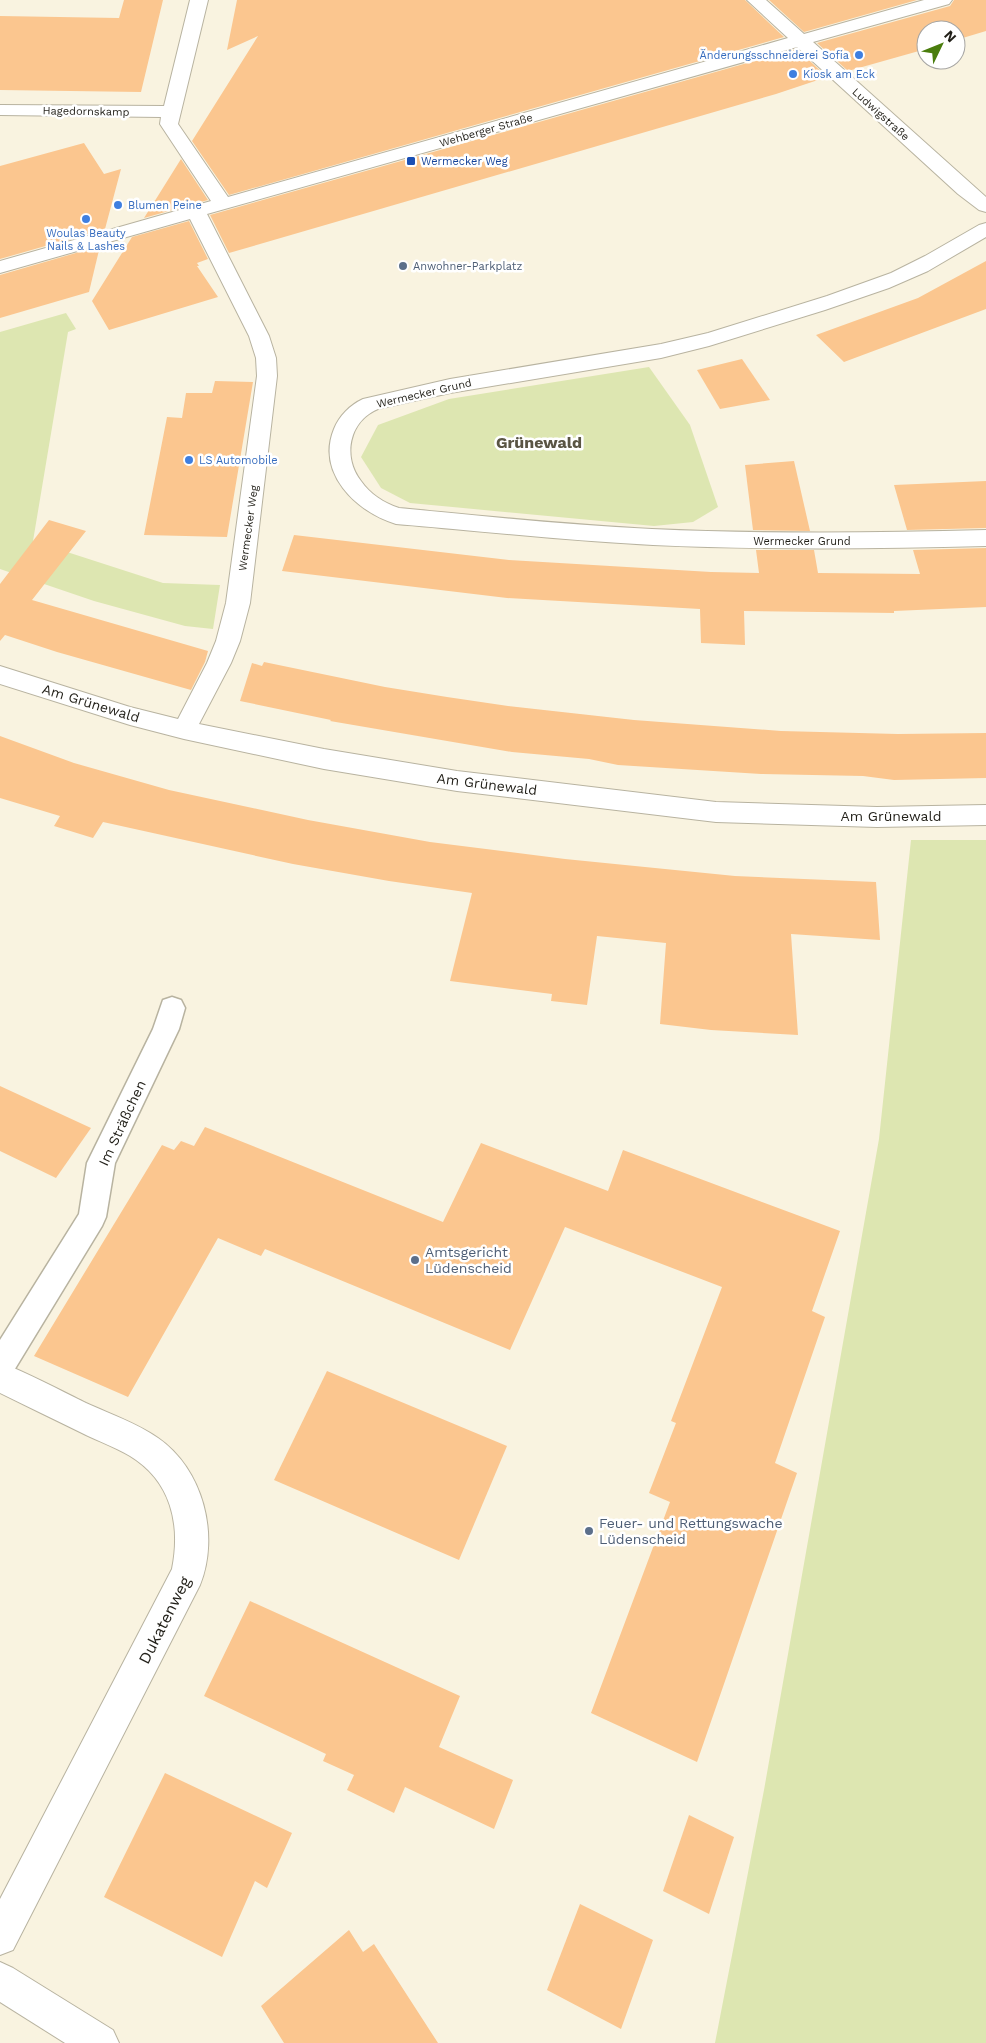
<svg xmlns="http://www.w3.org/2000/svg" width="986" height="2043" font-family="'Work Sans',sans-serif">
<style>
.green{fill:#dde6b1}
.building{fill:#fbc68f}
.lines{fill:none;stroke-linecap:round;stroke-linejoin:round}
.lane-casing{stroke:#b8b3a0;stroke-width:3}
.street-casing{stroke:#b8b3a0;stroke-width:2}
.lane{fill:#fff;fill-rule:evenodd}
.street{fill:#fff;fill-rule:evenodd}
.shop-dot{fill:#3f7fe0;stroke:#fff;stroke-width:2}
.transit-dot{fill:#1a4fb4;stroke:#fff;stroke-width:2}
.service-dot{fill:#5c6f8a;stroke:#fff;stroke-width:2}
.labels{text-anchor:middle;stroke-width:5;stroke-linejoin:round;paint-order:stroke}
.far-shop-label{font-size:11px;fill:#366cbe;stroke:#fff;text-anchor:start}
.far-street-label{font-size:11px;fill:#211f18;stroke:#fff}
.far-transit-label{font-size:11px;fill:#164399;stroke:#fff;text-anchor:start}
.far-service-label{font-size:11px;fill:#4e5e75;stroke:#fff;text-anchor:start}
.street-label{font-size:14px;fill:#211f18;stroke:#fff}
.service-label{font-size:14px;fill:#4e5e75;stroke:#fff;text-anchor:start}
.far-district-label{font-size:16px;font-weight:bold;fill:#5a5544;stroke:#fff}
.near-street-label{font-size:16px;fill:#211f18;stroke:#fff}
</style>
<rect width="100%" height="100%" fill="#f9f3e0"/>
<g class="green">
<path d="M 66,313 L 76,329 L 68,332 L 33,541 L 163,583 L 220,585 L 213,629 L 185,626 L 94,601 L 0,569 L 0,332 Z"/>
<path d="M 649,367 L 690,425 L 718,507 L 693,522 L 654,526 L 410,503 L 381,488 L 361,457 L 378,425 L 449,399 Z"/>
<path d="M 911,840 L 986,840 L 986,2043 L 715,2043 L 764,1790 L 879,1139 Z"/>
</g>
<g class="building">
<path d="M 124,0 L 163,0 L 141,92 L 0,90 L 0,16 L 119,18 Z"/>
<path d="M 237,0 L 745,0 L 784,37 L 229,195 L 192,141 L 258,36 L 227,50 Z"/>
<path d="M 769,0 L 917,0 L 804,32 Z"/>
<path d="M 954,0 L 986,0 L 986,31 L 956,40 L 956,30 L 926,30 L 926,49 L 848,71 L 817,43 L 950,6 Z"/>
<path d="M 797,49 L 827,77 L 776,94 L 229,253 L 210,215 Z"/>
<path d="M 84,143 L 104,174 L 121,169 L 105,229 L 0,259 L 0,166 Z"/>
<path d="M 181,159 L 208,200 L 144,218 L 156,199 Z"/>
<path d="M 189,221 L 208,259 L 197,263 L 199,266 L 197,266 L 218,297 L 109,330 L 92,301 L 132,237 Z"/>
<path d="M 100,246 L 89,292 L 0,318 L 0,275 Z"/>
<path d="M 986,261 L 986,309 L 844,362 L 816,335 L 918,298 Z"/>
<path d="M 742,359 L 770,400 L 720,409 L 697,370 Z"/>
<path d="M 215,381 L 253,382 L 227,537 L 144,535 L 167,417 L 182,418 L 186,393 L 212,393 Z"/>
<path d="M 794,461 L 810,531 L 753,530 L 745,465 Z"/>
<path d="M 986,481 L 986,528 L 907,530 L 894,485 Z"/>
<path d="M 49,520 L 86,531 L 32,600 L 208,651 L 205,662 L 191,690 L 57,652 L 5,635 L 0,641 L 0,584 Z"/>
<path d="M 294,535 L 509,560 L 711,572 L 759,573 L 756,550 L 814,550 L 818,573 L 920,574 L 913,550 L 986,548 L 986,607 L 894,611 L 894,613 L 744,611 L 745,645 L 701,643 L 700,609 L 507,598 L 282,571 Z"/>
<path d="M 264,662 L 385,687 L 447,697 L 508,706 L 634,720 L 781,731 L 898,734 L 986,733 L 986,778 L 894,780 L 863,776 L 761,774 L 618,765 L 589,759 L 512,752 L 330,721 L 331,720 L 240,701 L 252,663 L 262,666 Z"/>
<path d="M 0,736 L 74,763 L 169,790 L 308,820 L 430,842 L 565,859 L 735,876 L 876,882 L 880,940 L 791,934 L 798,1035 L 711,1030 L 660,1024 L 666,943 L 597,936 L 587,1005 L 551,1001 L 552,994 L 450,981 L 472,893 L 389,881 L 293,864 L 103,822 L 93,838 L 54,826 L 60,816 L 0,798 Z"/>
<path d="M 0,1086 L 91,1128 L 56,1178 L 0,1151 Z"/>
<path d="M 205,1127 L 443,1222 L 481,1143 L 608,1191 L 623,1150 L 840,1231 L 812,1311 L 825,1317 L 775,1463 L 797,1473 L 697,1762 L 591,1713 L 670,1502 L 649,1493 L 676,1423 L 671,1421 L 722,1287 L 565,1227 L 510,1350 L 265,1249 L 261,1256 L 218,1238 L 128,1397 L 34,1356 L 162,1145 L 174,1150 L 181,1141 L 194,1146 Z"/>
<path d="M 327,1371 L 507,1446 L 459,1560 L 274,1480 Z"/>
<path d="M 250,1601 L 460,1696 L 439,1747 L 513,1780 L 494,1829 L 405,1787 L 394,1813 L 347,1790 L 354,1775 L 323,1761 L 326,1754 L 204,1696 Z"/>
<path d="M 165,1773 L 292,1833 L 267,1888 L 255,1881 L 222,1957 L 104,1897 Z"/>
<path d="M 689,1815 L 734,1837 L 709,1914 L 663,1891 Z"/>
<path d="M 580,1904 L 653,1940 L 621,2029 L 547,1990 Z"/>
<path d="M 349,1930 L 363,1952 L 374,1944 L 438,2043 L 284,2043 L 261,2006 Z"/>
</g>
<g class="lines">
<defs>
<path id="lane" d="M 172,997 L 181,1000 L 185,1008 L 179,1029 L 115,1163 L 106,1217 L 102,1226 L 10,1377 L 0,1381 L 0,1340 L 79,1214 L 87,1163 L 153,1029 L 163,1000 Z"/>
<g id="street">
<path d="M 190,0 L 208,0 L 178,124 L 228,197 L 788,38 L 747,0 L 766,0 L 804,34 L 924,0 L 952,0 L 949,4 L 813,42 L 986,197 L 986,212 L 979,210 L 958,194 L 797,47 L 207,214 L 269,336 L 276,358 L 277,376 L 250,603 L 240,641 L 231,663 L 199,724 L 324,749 L 457,771 L 716,802 L 877,807 L 986,805 L 986,825 L 877,827 L 716,822 L 457,791 L 324,769 L 184,739 L 130,725 L 0,684 L 0,666 L 130,707 L 178,719 L 207,663 L 216,641 L 226,603 L 257,376 L 256,358 L 249,336 L 190,219 L 0,273 L 0,261 L 211,201 L 160,124 L 161,117 L 0,115 L 0,105 L 164,106 Z"/>
<path d="M 986,223 L 986,237 L 928,271 L 889,288 L 825,310 L 709,346 L 661,358 L 450,393 L 378,409 C 349,421 342,457 361,481 C 370,494 384,503 399,508 C 483,516 567,525 652,529 C 763,534 875,533 986,530 L 986,546 C 875,549 764,550 653,545 C 567,541 482,531 396,524 C 356,512 316,473 334,429 C 339,416 350,405 363,399 L 450,379 L 661,344 L 708,333 L 827,296 L 891,273 L 925,256 L 979,225 Z"/>
<path d="M 0,1362 C 29,1374 58,1389 86,1403 C 110,1414 137,1423 158,1438 C 203,1469 220,1535 200,1585 L 13,1950 L 0,1955 L 0,1899 L 172,1569 C 181,1524 171,1481 130,1456 C 115,1447 98,1441 82,1433 C 55,1420 27,1406 0,1393 Z"/>
<path d="M 0,1962 L 13,1968 L 113,2030 L 119,2043 L 65,2043 L 0,2002 Z"/>
</g>
</defs>
<use href="#lane" class="lane-casing"/>
<use href="#street" class="street-casing"/>
<use href="#lane" class="lane"/>
<use href="#street" class="street"/>
</g>
<g class="shop-dot">
<circle cx="859" cy="55" r="5"/>
<circle cx="793" cy="74" r="5"/>
<circle cx="118" cy="205" r="5"/>
<circle cx="86" cy="219" r="5"/>
<circle cx="189" cy="460" r="5"/>
</g>
<rect class="transit-dot" x="406" y="156" width="10" height="10" rx="2.5"/>
<g class="service-dot">
<circle cx="403" cy="266" r="5"/>
<circle cx="415" cy="1260" r="5"/>
<circle cx="589" cy="1531" r="5"/>
</g>
<g class="labels">
<g class="far-shop-label">
<text x="849" y="59" text-anchor="end">Änderungsschneiderei Sofia</text>
<text x="803" y="78">Kiosk am Eck</text>
<text x="128" y="209">Blumen Peine</text>
<text x="86" y="237" text-anchor="middle">Woulas Beauty<tspan x="86" dy="13">Nails &amp; Lashes</tspan></text>
<text x="199" y="464">LS Automobile</text>
</g>
<g class="far-street-label">
<text transform="translate(86 111) rotate(1)" y="4">Hagedornskamp</text>
<text transform="translate(881 114) rotate(42)" y="4">Ludwigstraße</text>
<text transform="translate(486 130) rotate(-16)" y="4">Wehberger Straße</text>
<text transform="translate(424 393) rotate(-13)" y="4">Wermecker Grund</text>
<text transform="translate(248 528) rotate(-82)" y="4">Wermecker Weg</text>
<text x="802" y="545">Wermecker Grund</text>
</g>
<g class="far-transit-label">
<text x="421" y="165">Wermecker Weg</text>
</g>
<g class="far-service-label">
<text x="413" y="270">Anwohner-Parkplatz</text>
</g>
<g class="street-label">
<text transform="translate(91 703) rotate(17)" y="5">Am Grünewald</text>
<text transform="translate(487 784) rotate(7)" y="5">Am Grünewald</text>
<text x="891" y="821">Am Grünewald</text>
<text transform="translate(122 1123) rotate(-65)" y="5">Im Sträßchen</text>
</g>
<g class="service-label">
<text x="425" y="1257">Amtsgericht<tspan x="425" dy="16">Lüdenscheid</tspan></text>
<text x="599" y="1528">Feuer- und Rettungswache<tspan x="599" dy="16">Lüdenscheid</tspan></text>
</g>
<g class="far-district-label">
<text x="539" y="448">Grünewald</text>
</g>
<g class="near-street-label">
<text transform="translate(164 1620) rotate(-63)" y="6">Dukatenweg</text>
</g>
</g>
<g transform="translate(941 45) rotate(47)"><circle r="24" fill="#ffffff" stroke="#a6a5a3"/>
<path d="M0-4L9 19L0 12L-9 19Z" fill="#4a7d0d"/>
<text y="-8" font-size="14" font-weight="bold" text-anchor="middle" fill="#211f18">N</text>
</g>
</svg>
